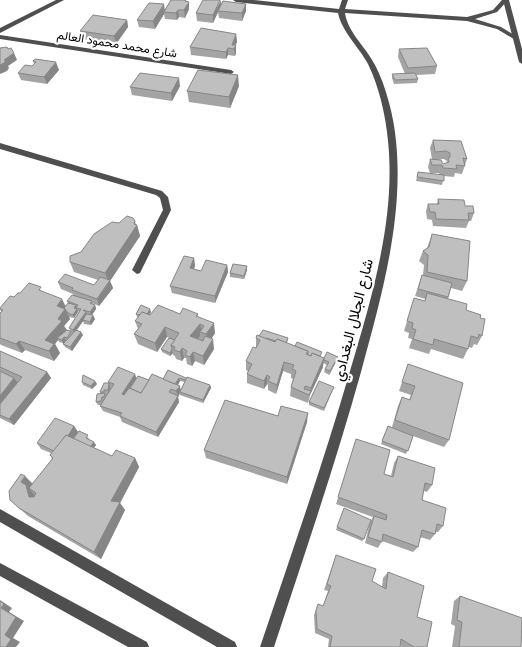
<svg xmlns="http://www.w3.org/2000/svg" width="522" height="647" font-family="Montserrat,Vazirmatn,sans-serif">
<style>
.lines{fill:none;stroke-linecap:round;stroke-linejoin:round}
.minor{fill:#4f4f4f;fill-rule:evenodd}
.tertiary{fill:#4f4f4f;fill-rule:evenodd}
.wall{fill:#a4a4a4;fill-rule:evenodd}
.shaded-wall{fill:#868686}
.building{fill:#bfbfbf;stroke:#868686}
.labels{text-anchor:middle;stroke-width:4.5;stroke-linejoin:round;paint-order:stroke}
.far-street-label{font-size:12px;fill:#000;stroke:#fff}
.street-label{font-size:15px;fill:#000;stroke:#fff}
</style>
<rect width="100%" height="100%" fill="#fff"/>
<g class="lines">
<g class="minor">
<path d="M 233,0 L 253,0 L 339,9 L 342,0 L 348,0 L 345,9 L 467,17 L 493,10 L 502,0 L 508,0 L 497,12 L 475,19 L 501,27 L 519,38 L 514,39 L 497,29 L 467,21 L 345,13 C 348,33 366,47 375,65 C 386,86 394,117 396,141 C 404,219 381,298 361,372 C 335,465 304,556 274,647 L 260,647 C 291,555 323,464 350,371 C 372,297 396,218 388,141 C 386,117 379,86 368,64 C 359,47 342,32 338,13 L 236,2 Z"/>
<path d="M 0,35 L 231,70 L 234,72 L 231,74 L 0,39 Z"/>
<path d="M 0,143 L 162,191 L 168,197 L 171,210 L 140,273 L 137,274 L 132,270 L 163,210 L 160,198 L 156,195 L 0,149 Z"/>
<path d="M 0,509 L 235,642 L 237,647 L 217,647 L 0,522 Z"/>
<path d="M 0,563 L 147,642 L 149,647 L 128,647 L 0,576 Z"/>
</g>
<g class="tertiary">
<path d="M 56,0 L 64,0 L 0,33 L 0,28 Z"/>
<path d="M 503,0 L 509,0 L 522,49 L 522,64 L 519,62 Z"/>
</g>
</g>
<g class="wall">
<path d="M 171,0 L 186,0 L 186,1 L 189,2 L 189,9 L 185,18 L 179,17 L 177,20 L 165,19 L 164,14 L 155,29 L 139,27 L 137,20 L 165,9 Z"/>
<path d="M 246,4 L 246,11 L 242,21 L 219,18 L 218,12 L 213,23 L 197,21 L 196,13 L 221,6 Z"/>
<path d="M 127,20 L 128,27 L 116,44 L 82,39 L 80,31 Z"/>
<path d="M 236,34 L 237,42 L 235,45 L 236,53 L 235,56 L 228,55 L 226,59 L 191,55 L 190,47 Z"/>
<path d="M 399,49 L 437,66 L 435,74 L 416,75 L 418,79 L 417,83 L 394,84 L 392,78 L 392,74 L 405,74 L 398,57 Z"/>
<path d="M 33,61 L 59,70 L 47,84 L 21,80 L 18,73 L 32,66 L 34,64 Z"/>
<path d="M 180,86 L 172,101 L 132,95 L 130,87 Z"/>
<path d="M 239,86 L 230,108 L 189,102 L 187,91 Z"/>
<path d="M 433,140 L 467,159 L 462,174 L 455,173 L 454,177 L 444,176 L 442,185 L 416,181 L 418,172 L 440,175 L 439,173 L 430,173 L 428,167 L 430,159 L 432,159 L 430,148 ZM 444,159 L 447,161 L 446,163 L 443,164 L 435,160 Z"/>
<path d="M 438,199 L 465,206 L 474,213 L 471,221 L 469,221 L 466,228 L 433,226 L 432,220 L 427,219 L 426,211 L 428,204 L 437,204 Z"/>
<path d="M 136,225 L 137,225 L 140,236 L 110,281 L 113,288 L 99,306 L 92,303 L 95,305 L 96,309 L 92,315 L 95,319 L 91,325 L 84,324 L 83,321 L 77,330 L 83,335 L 72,351 L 65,347 L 63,343 L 59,342 L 58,340 L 55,344 L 60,353 L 54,361 L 25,350 L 22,353 L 1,345 L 0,344 L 0,313 L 1,312 L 0,308 L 20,293 L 44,292 L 66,306 L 68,303 L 67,301 L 74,296 L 73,294 L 61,289 L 58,282 L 94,285 L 98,280 L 74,272 L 70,262 L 81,252 ZM 78,311 L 79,312 L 69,328 L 71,331 L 66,330 L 64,326 L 70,319 L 69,317 L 74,318 Z"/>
<path d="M 432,234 L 467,281 L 462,291 L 451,288 L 448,299 L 466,310 L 480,318 L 482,336 L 477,345 L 474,344 L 472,348 L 469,347 L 463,359 L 431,349 L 429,354 L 409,348 L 412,339 L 408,338 L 409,333 L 404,331 L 414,298 L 425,301 L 425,299 L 415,296 L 422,275 L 423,275 L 424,265 L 419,261 L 423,251 L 427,248 Z"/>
<path d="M 194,258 L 195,266 L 194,269 L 201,271 L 227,265 L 228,272 L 215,303 L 172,293 L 170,286 Z"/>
<path d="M 247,266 L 247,270 L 244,279 L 230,277 L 230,273 Z"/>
<path d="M 151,312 L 149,315 L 198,314 L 198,317 L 215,333 L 211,339 L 214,349 L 204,365 L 195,361 L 192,366 L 187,364 L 186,358 L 184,358 L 182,361 L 176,359 L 175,356 L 173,355 L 173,353 L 170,356 L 162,352 L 161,349 L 169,338 L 167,337 L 157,352 L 138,344 L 134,334 L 138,329 L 135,321 L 138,318 L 137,317 L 136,314 Z"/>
<path d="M 259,336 L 288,338 L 287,343 L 324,358 L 338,357 L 337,360 L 329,375 L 324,372 L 325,369 L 327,365 L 323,363 L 323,367 L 310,395 L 308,403 L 290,396 L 291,387 L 293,379 L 291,378 L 291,374 L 283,371 L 276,394 L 268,390 L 268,385 L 267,384 L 264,389 L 247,383 L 247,374 L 248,371 L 246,370 L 246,361 L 256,347 L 256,338 Z"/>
<path d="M 0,351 L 47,372 L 51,378 L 14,425 L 0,418 Z"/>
<path d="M 408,364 L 449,440 L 444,447 L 413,436 L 406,454 L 381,444 L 388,426 L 392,427 L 398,406 L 402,397 L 409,400 L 411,395 L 399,391 Z"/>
<path d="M 137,378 L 149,380 L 186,378 L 210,385 L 211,388 L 203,403 L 180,395 L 180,393 L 178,397 L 179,402 L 158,437 L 122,422 L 120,417 L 103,411 L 100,406 L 101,405 L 98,405 L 96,402 L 101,394 L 100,392 L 108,383 L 108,382 ZM 180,381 L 185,382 L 181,390 L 178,385 Z"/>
<path d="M 82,382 L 97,384 L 92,389 L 83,385 Z"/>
<path d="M 334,387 L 324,411 L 309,405 L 309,402 Z"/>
<path d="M 278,416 L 307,422 L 287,484 L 206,458 L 204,450 Z"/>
<path d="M 74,426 L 78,432 L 89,438 L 88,439 L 96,445 L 93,448 L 112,456 L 135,458 L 139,467 L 120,503 L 125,510 L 101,559 L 28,516 L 10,500 L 33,484 L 52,459 L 50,455 L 51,453 L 41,449 L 37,443 Z"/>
<path d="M 356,439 L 384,474 L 391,476 L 394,463 L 398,456 L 432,485 L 427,492 L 424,491 L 422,500 L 443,526 L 438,532 L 436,532 L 435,534 L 430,540 L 420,537 L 418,547 L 413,552 L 382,541 L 378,548 L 365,543 L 370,522 L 373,517 L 336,504 Z"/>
<path d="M 344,508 L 364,539 L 362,541 L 336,530 Z"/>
<path d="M 336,555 L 372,581 L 382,587 L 383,578 L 388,572 L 417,617 L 427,647 L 402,647 L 400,646 L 400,647 L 328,647 L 329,639 L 315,633 L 314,615 L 318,604 L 323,606 L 328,591 L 324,590 Z"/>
<path d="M 460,596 L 521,647 L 452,647 L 455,626 L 451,624 L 454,601 Z"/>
</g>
<g class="shaded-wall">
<path d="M 185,0 L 186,0 L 187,5 L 189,2 L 189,9 L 185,18 L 184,10 Z"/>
<path d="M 221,0 L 221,7 L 218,11 L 218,12 L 213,23 L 213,15 Z"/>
<path d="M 164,4 L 165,12 L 164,12 L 164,14 L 155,29 L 153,21 Z"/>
<path d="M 246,4 L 246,11 L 242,21 L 242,13 Z"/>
<path d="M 178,10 L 179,17 L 177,20 L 176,13 Z"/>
<path d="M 127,20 L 128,27 L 116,44 L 114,36 Z"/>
<path d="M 236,34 L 237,42 L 234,49 L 232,45 Z"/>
<path d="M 236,45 L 236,53 L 235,56 L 234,49 Z"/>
<path d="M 228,48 L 228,55 L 226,59 L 226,52 Z"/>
<path d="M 14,53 L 17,60 L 8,66 L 9,68 L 7,71 L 0,74 L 0,65 L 4,60 Z"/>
<path d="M 56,62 L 59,70 L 47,84 L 44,77 Z"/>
<path d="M 238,75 L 239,86 L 230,108 L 229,97 Z"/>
<path d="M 179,78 L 180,86 L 172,101 L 171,93 Z"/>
<path d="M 135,221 L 136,226 L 137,225 L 140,236 L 110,281 L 113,288 L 99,306 L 97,299 L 109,283 L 105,273 Z"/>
<path d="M 194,258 L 195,266 L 191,275 L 190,268 Z"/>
<path d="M 227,265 L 228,272 L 215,303 L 215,296 Z"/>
<path d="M 247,266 L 247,270 L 244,279 L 244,276 Z"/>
<path d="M 62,299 L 67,309 L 66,310 L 70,319 L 64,326 L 67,330 L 57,338 L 58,340 L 55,344 L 60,353 L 54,361 L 49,351 L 45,340 L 58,319 L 57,306 Z"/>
<path d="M 76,305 L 78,312 L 74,318 L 73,315 L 74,308 Z"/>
<path d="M 95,305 L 96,309 L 91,316 L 90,312 Z"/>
<path d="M 150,309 L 151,312 L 146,320 L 145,317 Z"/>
<path d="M 86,312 L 87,316 L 74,333 L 73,330 Z"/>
<path d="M 93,315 L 95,319 L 91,325 L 90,322 Z"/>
<path d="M 214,323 L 215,333 L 208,344 L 206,334 Z"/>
<path d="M 200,324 L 202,332 L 200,332 L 200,336 L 192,345 L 190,336 Z"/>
<path d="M 165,327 L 167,337 L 157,352 L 155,343 Z"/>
<path d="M 81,332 L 83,335 L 72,351 L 70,347 Z"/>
<path d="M 64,337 L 66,340 L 63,344 L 62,340 Z"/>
<path d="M 213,339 L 214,349 L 204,365 L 203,356 Z"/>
<path d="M 19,341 L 25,350 L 22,353 L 16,344 Z"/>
<path d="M 182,348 L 184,358 L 182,361 L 180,352 Z"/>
<path d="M 172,349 L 173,353 L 170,356 L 170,353 Z"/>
<path d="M 193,352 L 195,361 L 192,366 L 190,357 Z"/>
<path d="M 338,357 L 337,360 L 329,375 L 330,371 Z"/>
<path d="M 324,358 L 323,367 L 310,395 L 308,403 L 311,388 Z"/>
<path d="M 284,362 L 283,371 L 276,394 L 277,385 Z"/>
<path d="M 47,372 L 51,378 L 14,425 L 9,419 Z"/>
<path d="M 135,374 L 137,380 L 125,400 L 122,394 Z"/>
<path d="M 267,375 L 267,384 L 264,389 L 264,381 Z"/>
<path d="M 14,378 L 21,387 L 0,413 L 0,396 Z"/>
<path d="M 179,378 L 180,381 L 176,388 L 175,385 Z"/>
<path d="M 95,381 L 97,384 L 92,389 L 91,386 Z"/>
<path d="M 109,383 L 110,387 L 109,393 L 108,390 Z"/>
<path d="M 210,385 L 211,388 L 203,403 L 203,400 Z"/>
<path d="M 180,386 L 181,392 L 180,392 L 180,393 L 178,397 L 179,402 L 158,437 L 156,432 L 178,396 L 176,391 Z"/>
<path d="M 308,413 L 307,422 L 287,484 L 287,477 Z"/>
<path d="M 74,426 L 78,432 L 61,458 L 57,452 Z"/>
<path d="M 94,442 L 96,445 L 92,450 L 90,447 Z"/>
<path d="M 135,458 L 139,467 L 120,503 L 125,510 L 101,559 L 94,552 L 111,501 Z"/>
<path d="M 25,476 L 34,485 L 30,490 L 34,494 L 37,506 L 29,497 L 21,482 Z"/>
<path d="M 0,600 L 12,608 L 9,612 L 24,621 L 13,638 L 20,642 L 16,647 L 6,647 Z"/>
</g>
<g class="building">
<path d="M 171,0 L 185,0 L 185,1 L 189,2 L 184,10 L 178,10 L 176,13 L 164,12 Z"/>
<path d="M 203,0 L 220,0 L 213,15 L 196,13 Z"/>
<path d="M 223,1 L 246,4 L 242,13 L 218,11 Z"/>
<path d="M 149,3 L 164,4 L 153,21 L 137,20 Z"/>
<path d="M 93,15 L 127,20 L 114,36 L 80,31 Z"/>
<path d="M 201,28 L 236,34 L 232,45 L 236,45 L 234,49 L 228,48 L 226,52 L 190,47 Z"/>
<path d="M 7,47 L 8,49 L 11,48 L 14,53 L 4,60 L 6,60 L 4,63 L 0,65 L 0,48 Z"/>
<path d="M 427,48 L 437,66 L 408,68 L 399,49 Z"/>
<path d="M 35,59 L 56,62 L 44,77 L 18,73 L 25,65 L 32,66 L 36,62 L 33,61 Z"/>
<path d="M 198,70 L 238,75 L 229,97 L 187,91 Z"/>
<path d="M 140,73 L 179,78 L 171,93 L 130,87 Z"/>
<path d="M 415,73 L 418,79 L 395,80 L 392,74 Z"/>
<path d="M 433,140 L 461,141 L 467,159 L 463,158 L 465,166 L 456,165 L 457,169 L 443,168 L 442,165 L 432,165 L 430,159 L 441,160 L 443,164 L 449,162 L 448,158 L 450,157 L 450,153 L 446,151 L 435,152 Z"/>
<path d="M 418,172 L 444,175 L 444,181 L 417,177 Z"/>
<path d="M 438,199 L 464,200 L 465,206 L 473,206 L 474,213 L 468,213 L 469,220 L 436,219 L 435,212 L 430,212 L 428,204 L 439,204 Z"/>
<path d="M 127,216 L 133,218 L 135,221 L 134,224 L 137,225 L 105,273 L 70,262 L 70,256 L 81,252 L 94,234 L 112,222 L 119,223 Z"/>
<path d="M 432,234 L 470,241 L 467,281 L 427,272 L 428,255 L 423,251 L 429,247 Z"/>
<path d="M 184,256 L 194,258 L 190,268 L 201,271 L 206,260 L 227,265 L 215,296 L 170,286 Z"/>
<path d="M 233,264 L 247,266 L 244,276 L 230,273 Z"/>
<path d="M 65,274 L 94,285 L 100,277 L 110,280 L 97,299 L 72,290 L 73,288 L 58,282 Z"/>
<path d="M 422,275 L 452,283 L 448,297 L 418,289 Z"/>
<path d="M 29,283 L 41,287 L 39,290 L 62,299 L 57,306 L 65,309 L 58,319 L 62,321 L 45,340 L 54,344 L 49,351 L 19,341 L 16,344 L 0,338 L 0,313 L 3,310 L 0,309 L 0,308 L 10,296 L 14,297 L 18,293 L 20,293 Z"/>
<path d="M 427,293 L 467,304 L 466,310 L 481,315 L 480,318 L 485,319 L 482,336 L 479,334 L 478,338 L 471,336 L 468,349 L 434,339 L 433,345 L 413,339 L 416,330 L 412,328 L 413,323 L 407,321 L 414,298 L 425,301 Z"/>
<path d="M 72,295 L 92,301 L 90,303 L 95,305 L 90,312 L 83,310 L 86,312 L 73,330 L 69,328 L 81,309 L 76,308 L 78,305 L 67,301 Z"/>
<path d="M 68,303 L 76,305 L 74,308 L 77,309 L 73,315 L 68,313 L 65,309 L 64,308 Z"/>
<path d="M 141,305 L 150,309 L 147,314 L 142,312 L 139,315 L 136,314 Z"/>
<path d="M 158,305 L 180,314 L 183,308 L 198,314 L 196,316 L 214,323 L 206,334 L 200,332 L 204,326 L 200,324 L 190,336 L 203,341 L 205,336 L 213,339 L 203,356 L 193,352 L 190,357 L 185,355 L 187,351 L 182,348 L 180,352 L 174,350 L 175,347 L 171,345 L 179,333 L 165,327 L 155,343 L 134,334 L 142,324 L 135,321 L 142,312 L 150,315 Z"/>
<path d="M 86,314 L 93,315 L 90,322 L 83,320 Z"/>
<path d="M 67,330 L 71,331 L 67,338 L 64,337 L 62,340 L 57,338 Z"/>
<path d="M 76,330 L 81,332 L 70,347 L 63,344 Z"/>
<path d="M 263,330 L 288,338 L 286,343 L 277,339 L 276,341 L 266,338 L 266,339 L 259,336 Z"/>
<path d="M 257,335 L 275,342 L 277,339 L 308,351 L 306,354 L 311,356 L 312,353 L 324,358 L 311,388 L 305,386 L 304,389 L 311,391 L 309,395 L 291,387 L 296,371 L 292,369 L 294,365 L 284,362 L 277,385 L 268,381 L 270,377 L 267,375 L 264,381 L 247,374 L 252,364 L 246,361 L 253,347 L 256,348 L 260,340 L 256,338 Z"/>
<path d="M 169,338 L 175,340 L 171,345 L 172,349 L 170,353 L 161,349 Z"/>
<path d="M 297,342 L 322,352 L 320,356 L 312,353 L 311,356 L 308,355 L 308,351 L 295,346 Z"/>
<path d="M 0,351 L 47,372 L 9,419 L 0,415 L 0,404 L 22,377 L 0,367 Z"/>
<path d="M 327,352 L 338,357 L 330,371 L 325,369 L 329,362 L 324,360 L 324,358 Z"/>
<path d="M 408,364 L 463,383 L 449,440 L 395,420 L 402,397 L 410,400 L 415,386 L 402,382 Z"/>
<path d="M 118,367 L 135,374 L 122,394 L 124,395 L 129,388 L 141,393 L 152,374 L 180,386 L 176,391 L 171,389 L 169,392 L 178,396 L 156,432 L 120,416 L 122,413 L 100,406 L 114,384 L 108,382 Z"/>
<path d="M 168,370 L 186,378 L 186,380 L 179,378 L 175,384 L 163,379 Z"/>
<path d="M 0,371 L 14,378 L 0,396 Z"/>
<path d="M 83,375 L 95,381 L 91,386 L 82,382 Z"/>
<path d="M 138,376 L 149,380 L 141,393 L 130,388 Z"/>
<path d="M 187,377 L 210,385 L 203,400 L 180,392 Z"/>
<path d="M 319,381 L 334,387 L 324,408 L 309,402 Z"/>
<path d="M 104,383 L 109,383 L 108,390 L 104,390 L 104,392 L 100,392 Z"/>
<path d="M 105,393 L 104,397 L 102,397 L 101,401 L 96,402 L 97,394 Z"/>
<path d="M 225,400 L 278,416 L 281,406 L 308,413 L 287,477 L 204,450 Z"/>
<path d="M 55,418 L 74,426 L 68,436 L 66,435 L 54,451 L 37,443 Z"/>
<path d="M 388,426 L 413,436 L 408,451 L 382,441 Z"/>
<path d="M 79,431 L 88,435 L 86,438 L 94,442 L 90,447 L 73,439 Z"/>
<path d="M 66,435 L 112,456 L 116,450 L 135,458 L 111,501 L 120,502 L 94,552 L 19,508 L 10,500 L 9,491 L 21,474 L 25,476 L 21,482 L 26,485 L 29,497 L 34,497 L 36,493 L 29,488 L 53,458 L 50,455 Z"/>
<path d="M 356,439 L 390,450 L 384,474 L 393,477 L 398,456 L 435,468 L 432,485 L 425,483 L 422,500 L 446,508 L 443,526 L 437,524 L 435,534 L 422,530 L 418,547 L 383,534 L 382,542 L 368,537 L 374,516 L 386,520 L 387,515 L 338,497 Z"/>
<path d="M 344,508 L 371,520 L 364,539 L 337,527 Z"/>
<path d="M 336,555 L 376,569 L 372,581 L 386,589 L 388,572 L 424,586 L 417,617 L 432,622 L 427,647 L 414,647 L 401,639 L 400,647 L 330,647 L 332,636 L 317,629 L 316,610 L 318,604 L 323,606 L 331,586 L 327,584 Z"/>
<path d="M 460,596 L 522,618 L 521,647 L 459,647 L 462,622 L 457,620 Z"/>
<path d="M 0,601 L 4,604 L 1,608 L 16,617 L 5,635 L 11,639 L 6,647 L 0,647 Z"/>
</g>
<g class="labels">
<g class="far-street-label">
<text transform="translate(117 44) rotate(9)" y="4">شارع محمد محمود العالم</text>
</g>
<g class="street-label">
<text transform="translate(353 320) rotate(-76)" y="5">شارع الجلال البغدادي</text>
</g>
</g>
</svg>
